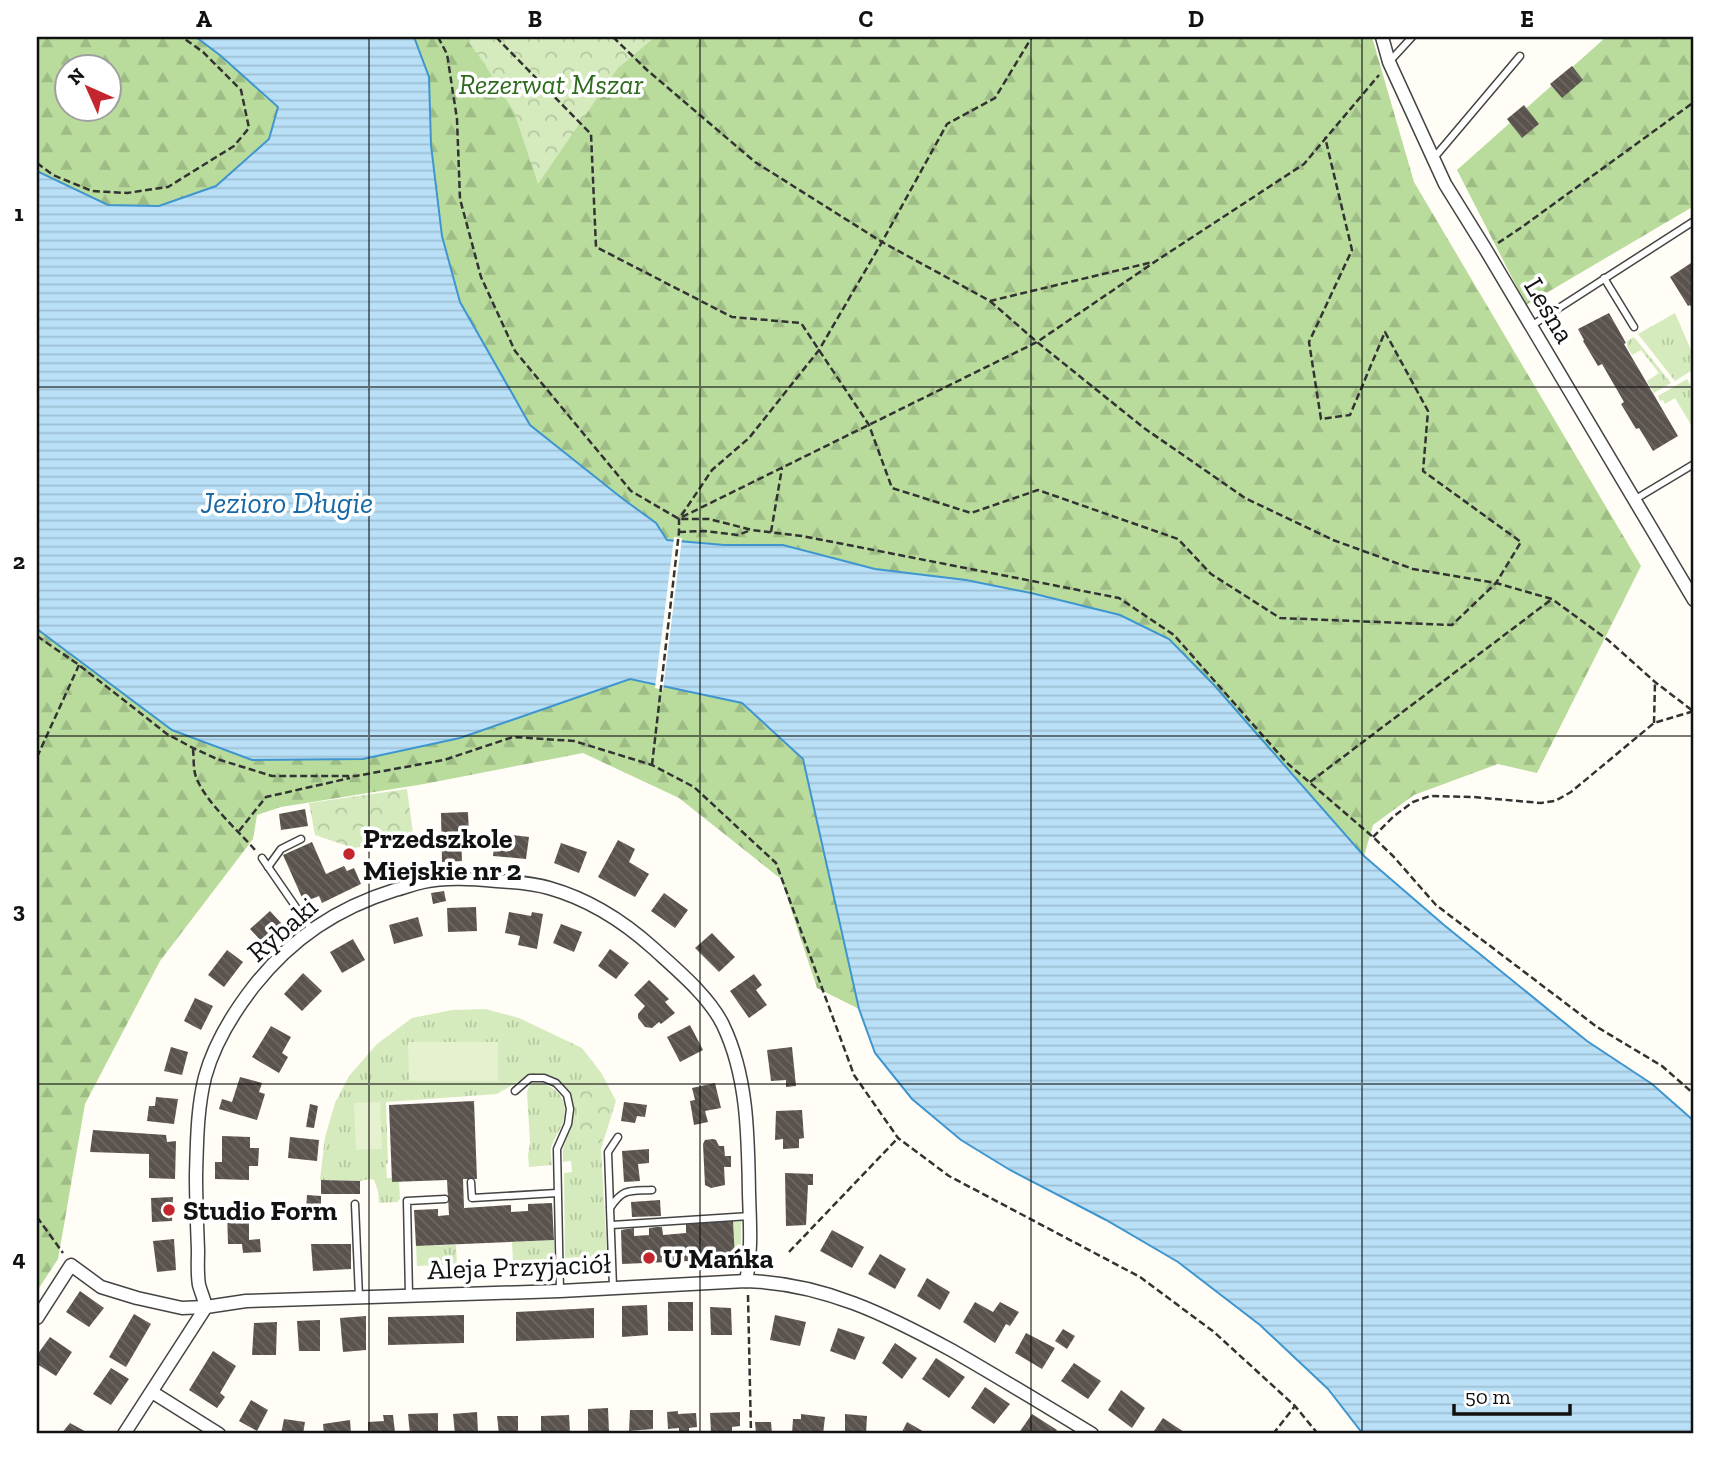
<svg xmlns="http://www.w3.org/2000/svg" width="1731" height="1471" font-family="'Zilla Slab',serif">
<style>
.grass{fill:url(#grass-tufts);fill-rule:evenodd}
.forest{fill:url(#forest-firs);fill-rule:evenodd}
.park{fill:url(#park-crowns)}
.pitch{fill:#e6f2cf}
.water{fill:url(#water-rules);stroke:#3f96cf;stroke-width:2}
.pier{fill:#fffdf5}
.building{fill:url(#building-back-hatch)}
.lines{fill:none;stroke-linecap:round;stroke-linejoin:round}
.lane-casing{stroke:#444;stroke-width:9}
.street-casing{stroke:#444;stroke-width:15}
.path{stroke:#333;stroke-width:2.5;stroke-dasharray:7 3.5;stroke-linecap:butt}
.lane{stroke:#fff;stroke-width:6}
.street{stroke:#fff;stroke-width:12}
.grid{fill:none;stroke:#111;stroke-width:2;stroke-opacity:0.55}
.poi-dot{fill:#c4262e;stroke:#fff;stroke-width:2.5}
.labels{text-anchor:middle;stroke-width:7;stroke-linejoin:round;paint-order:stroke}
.park-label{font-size:28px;font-style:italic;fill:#2f6b1f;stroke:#fff}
.street-label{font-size:28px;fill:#111;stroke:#fff}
.poi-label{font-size:28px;font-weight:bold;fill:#111;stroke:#fff;text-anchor:start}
.water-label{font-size:30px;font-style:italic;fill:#1768a6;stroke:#fff}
.neatline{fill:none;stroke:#111;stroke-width:2.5}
.grid-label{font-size:23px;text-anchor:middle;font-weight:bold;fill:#111}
</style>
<defs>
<pattern id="grass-tufts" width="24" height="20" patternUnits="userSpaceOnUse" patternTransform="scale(1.75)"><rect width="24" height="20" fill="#d5ebbd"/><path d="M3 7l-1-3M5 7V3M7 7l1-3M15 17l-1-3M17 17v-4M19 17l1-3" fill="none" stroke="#b6c8a1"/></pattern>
<pattern id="forest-firs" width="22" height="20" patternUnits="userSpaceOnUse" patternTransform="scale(1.75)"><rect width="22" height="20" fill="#b9dc9c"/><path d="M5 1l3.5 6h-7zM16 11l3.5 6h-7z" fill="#9ebc85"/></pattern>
<pattern id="park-crowns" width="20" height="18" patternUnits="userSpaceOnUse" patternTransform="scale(1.75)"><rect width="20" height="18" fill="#d5ebbd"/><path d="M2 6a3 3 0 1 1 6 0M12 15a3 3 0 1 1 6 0" fill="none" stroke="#b6c8a1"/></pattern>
<pattern id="water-rules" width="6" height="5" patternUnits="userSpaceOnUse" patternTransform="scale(1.75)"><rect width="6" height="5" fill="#b9e0f7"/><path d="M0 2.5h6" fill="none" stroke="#9ebfd3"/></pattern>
<pattern id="building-back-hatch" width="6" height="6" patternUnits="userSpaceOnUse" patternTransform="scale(1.75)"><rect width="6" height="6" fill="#5a524d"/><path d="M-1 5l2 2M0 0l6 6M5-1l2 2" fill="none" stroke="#6d6662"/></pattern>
</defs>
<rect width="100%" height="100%" fill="#fffdf5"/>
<g class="grass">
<path d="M 1675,313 L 1694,357 L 1694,369 L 1675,381 L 1638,334 Z"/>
<path d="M 1634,337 L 1671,383 L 1654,393 L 1647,381 L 1659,373 L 1641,350 L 1632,355 L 1627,346 L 1627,341 Z"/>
<path d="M 1687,379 L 1694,392 L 1693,428 L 1675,398 L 1665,404 L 1663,400 L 1660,401 L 1658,396 Z"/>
<path d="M 485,1009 L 519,1018 L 582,1048 L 602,1074 L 616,1101 L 601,1149 L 607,1256 L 565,1258 L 564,1173 L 572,1172 L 571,1161 L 563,1162 L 563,1149 L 571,1124 L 574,1109 L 571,1094 L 557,1080 L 544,1075 L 529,1075 L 497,1094 L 386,1102 L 388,1163 L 386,1164 L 387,1178 L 392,1178 L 393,1182 L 399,1182 L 400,1199 L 397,1202 L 379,1203 L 378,1191 L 374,1180 L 370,1179 L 360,1181 L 320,1180 L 325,1137 L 335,1103 L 349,1076 L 377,1044 L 412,1018 L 452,1010 ZM 604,1086 L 577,1145 L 578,1091 Z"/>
<path d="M 542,1083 C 560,1090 569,1102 563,1122 C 560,1131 553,1139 551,1148 C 550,1153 552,1160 552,1165 L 529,1167 L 528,1155 L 530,1143 L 527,1092 L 530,1084 Z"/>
<path d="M 741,1221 L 741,1264 L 735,1270 L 718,1271 L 717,1259 L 735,1258 L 733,1222 Z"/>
<path d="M 554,1240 L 554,1259 L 513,1261 L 512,1242 Z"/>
<path d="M 456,1245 L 457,1264 L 417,1266 L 416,1246 Z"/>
</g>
<g class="forest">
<path d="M 37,37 L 196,37 L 221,56 L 278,107 L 269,139 L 216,186 L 159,206 L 108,205 L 37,171 ZM 66,66 L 108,66 L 108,108 L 66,108 Z"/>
<path d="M 414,37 L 1372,37 L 1414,182 L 1641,566 L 1537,773 L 1498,764 L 1414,795 L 1373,825 L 1364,856 L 1294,775 L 1169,639 L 1120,615 L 1031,593 L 966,580 L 875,569 L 783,545 L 724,545 L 667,540 L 656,523 L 623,499 L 530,425 L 460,302 L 442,236 L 431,145 L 429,77 Z"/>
<path d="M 1606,37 L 1694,37 L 1694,206 L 1526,305 L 1457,170 Z"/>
<path d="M 37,629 L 172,730 L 363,759 L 460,738 L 630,679 L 742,703 L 803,759 L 859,1009 L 817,988 L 781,879 L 679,798 L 583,753 L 424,784 L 281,807 L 257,815 L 253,839 L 160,961 L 85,1104 L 58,1259 L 37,1291 Z"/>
</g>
<g class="park">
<path d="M 465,37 L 655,37 L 618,68 L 538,184 L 514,112 L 484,63 Z"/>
<path d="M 407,789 L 414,840 L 353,848 L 315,835 L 309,803 Z"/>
<path d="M 604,1086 L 613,1101 L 601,1143 L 577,1145 L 578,1091 Z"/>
</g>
<g class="pitch">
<path d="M 408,1042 L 498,1042 L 498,1081 L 409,1081 Z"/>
<path d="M 380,1102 L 382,1149 L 356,1150 L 354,1103 Z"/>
</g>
<path class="water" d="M 196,37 L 414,37 L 429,77 L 431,145 L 442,236 L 460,302 L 530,425 L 623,499 L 656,523 L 667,540 L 724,545 L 783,545 L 875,569 L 966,580 L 1031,593 L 1120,615 L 1169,639 L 1214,685 L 1364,856 L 1444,925 L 1587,1041 L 1652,1084 L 1694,1121 L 1694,1434 L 1363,1434 L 1328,1389 L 1260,1325 L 1178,1262 L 1106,1220 L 1010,1170 L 961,1140 L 912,1099 L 875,1053 L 859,1009 L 803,759 L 742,703 L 630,679 L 460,738 L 363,759 L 252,760 L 172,730 L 37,629 L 37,171 L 108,205 L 159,206 L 216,186 L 269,139 L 278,107 L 221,56 Z"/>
<path class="pier" d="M 674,537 L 682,538 L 663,690 L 655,688 Z"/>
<g class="building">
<path d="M 1572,66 L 1583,80 L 1562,98 L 1550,84 Z"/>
<path d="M 1524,105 L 1539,124 L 1522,138 L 1507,119 Z"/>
<path d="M 1694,261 L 1694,312 L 1690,305 L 1688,306 L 1670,277 Z"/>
<path d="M 1609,313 L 1626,343 L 1624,344 L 1678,436 L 1653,451 L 1639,428 L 1636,429 L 1621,404 L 1624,402 L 1602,364 L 1598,366 L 1583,341 L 1584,340 L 1578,329 Z"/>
<path d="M 305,809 L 308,826 L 281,830 L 279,814 Z"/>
<path d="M 468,812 L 469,835 L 461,836 L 462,861 L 442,862 L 441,813 Z"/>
<path d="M 496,833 L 529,837 L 526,859 L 493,856 Z"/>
<path d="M 618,840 L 635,849 L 629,862 L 649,874 L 635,897 L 598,877 Z"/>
<path d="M 312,842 L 326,874 L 344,866 L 347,871 L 354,868 L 361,884 L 322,903 L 319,896 L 304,902 L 283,855 Z"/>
<path d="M 561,843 L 587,852 L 579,873 L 554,863 Z"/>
<path d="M 444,891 L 446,901 L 433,904 L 431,893 Z"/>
<path d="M 664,893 L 688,910 L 675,928 L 651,911 Z"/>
<path d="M 476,907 L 477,931 L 448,932 L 447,908 Z"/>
<path d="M 270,911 L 283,925 L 263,943 L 250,929 Z"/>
<path d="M 509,912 L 531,916 L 532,912 L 543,914 L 537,949 L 518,945 L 520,936 L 505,933 Z"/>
<path d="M 418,917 L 423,936 L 394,944 L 389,925 Z"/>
<path d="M 561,924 L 582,932 L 574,952 L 553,943 Z"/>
<path d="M 712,933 L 735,957 L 719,972 L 695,948 Z"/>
<path d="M 353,939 L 365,960 L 342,973 L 330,952 Z"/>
<path d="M 610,949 L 629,963 L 616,979 L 598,966 Z"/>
<path d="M 227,950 L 243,962 L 224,987 L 208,975 Z"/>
<path d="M 303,973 L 322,991 L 302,1011 L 284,994 Z"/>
<path d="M 754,974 L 762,985 L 756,990 L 767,1005 L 749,1018 L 730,991 Z"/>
<path d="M 649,980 L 669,999 L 665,1002 L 675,1013 L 661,1024 L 659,1022 L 652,1028 L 645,1027 L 638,1018 L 638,1014 L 645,1006 L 634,995 Z"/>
<path d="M 195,998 L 213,1006 L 201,1030 L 184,1021 Z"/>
<path d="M 690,1025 L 703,1050 L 680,1062 L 667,1037 Z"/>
<path d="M 271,1026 L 291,1037 L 282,1053 L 288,1057 L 279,1073 L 252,1057 Z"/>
<path d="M 171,1047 L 188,1052 L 182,1075 L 164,1071 Z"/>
<path d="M 792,1047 L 796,1086 L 786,1087 L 786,1080 L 771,1081 L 767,1050 Z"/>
<path d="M 240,1077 L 262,1083 L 259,1092 L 265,1094 L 257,1120 L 219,1109 L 222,1099 L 232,1102 Z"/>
<path d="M 715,1083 L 721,1108 L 705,1111 L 708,1122 L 694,1125 L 690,1101 L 695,1100 L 692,1088 Z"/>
<path d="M 156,1097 L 178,1099 L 174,1124 L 147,1121 L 149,1106 L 155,1106 Z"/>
<path d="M 474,1101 L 477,1179 L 463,1179 L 464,1208 L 511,1205 L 511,1212 L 528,1211 L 528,1204 L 552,1203 L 554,1240 L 416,1246 L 414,1210 L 438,1209 L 438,1216 L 449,1215 L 447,1180 L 392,1182 L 389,1105 Z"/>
<path d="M 624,1102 L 647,1105 L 645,1117 L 637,1116 L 635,1123 L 621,1121 Z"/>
<path d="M 310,1104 L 318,1106 L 314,1128 L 306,1127 Z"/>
<path d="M 802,1110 L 804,1138 L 799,1139 L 799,1148 L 783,1149 L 783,1139 L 775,1140 L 776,1111 Z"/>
<path d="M 93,1130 L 166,1135 L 167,1142 L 176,1141 L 175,1179 L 149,1178 L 149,1154 L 90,1152 Z"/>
<path d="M 222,1136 L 250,1137 L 250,1148 L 259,1148 L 258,1166 L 249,1166 L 249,1180 L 215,1179 L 215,1162 L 222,1162 Z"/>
<path d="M 290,1137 L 319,1140 L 317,1161 L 288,1158 Z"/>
<path d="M 713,1139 L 716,1140 L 719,1146 L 724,1146 L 725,1156 L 731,1156 L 731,1167 L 724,1167 L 725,1185 L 711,1188 L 705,1185 L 703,1144 L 705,1140 Z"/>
<path d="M 649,1149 L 649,1163 L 638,1164 L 640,1181 L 624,1182 L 622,1151 Z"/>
<path d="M 785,1173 L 813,1174 L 813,1185 L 808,1185 L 806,1225 L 786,1226 Z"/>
<path d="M 321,1180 L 360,1181 L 360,1194 L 321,1194 Z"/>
<path d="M 307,1195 L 321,1196 L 321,1211 L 306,1210 Z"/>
<path d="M 173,1197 L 172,1221 L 152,1222 L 151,1198 Z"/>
<path d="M 660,1200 L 661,1216 L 632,1217 L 631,1202 Z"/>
<path d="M 227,1212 L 249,1212 L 249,1240 L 260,1239 L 261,1252 L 243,1253 L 242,1244 L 228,1244 Z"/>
<path d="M 733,1221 L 735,1259 L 622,1264 L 621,1230 L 634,1228 L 634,1236 L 649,1235 L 649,1228 L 657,1227 L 662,1227 L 663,1235 L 686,1233 L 686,1223 Z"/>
<path d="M 832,1230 L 864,1247 L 852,1268 L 820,1251 Z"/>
<path d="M 174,1239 L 176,1270 L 157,1272 L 153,1241 Z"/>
<path d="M 311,1244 L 351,1244 L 351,1269 L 313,1271 Z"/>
<path d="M 880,1254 L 906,1269 L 895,1289 L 868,1274 Z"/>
<path d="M 927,1278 L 950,1292 L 940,1310 L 917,1296 Z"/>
<path d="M 80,1291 L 104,1308 L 89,1327 L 66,1312 Z"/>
<rect x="668" y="1302" width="25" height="29"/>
<path d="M 975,1302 L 993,1312 L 1000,1302 L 1019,1312 L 1010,1326 L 1006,1324 L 995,1343 L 963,1322 Z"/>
<path d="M 647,1305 L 648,1335 L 622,1337 L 622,1306 Z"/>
<path d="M 710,1307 L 731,1308 L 732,1335 L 711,1335 Z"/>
<path d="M 594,1308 L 594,1338 L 516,1341 L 516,1312 Z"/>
<path d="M 134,1314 L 151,1324 L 126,1367 L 109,1357 Z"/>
<path d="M 464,1315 L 464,1343 L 388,1345 L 388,1317 Z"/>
<path d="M 775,1315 L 806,1322 L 800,1346 L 770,1340 Z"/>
<path d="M 366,1316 L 366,1350 L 343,1352 L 340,1318 Z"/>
<path d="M 320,1320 L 320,1351 L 299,1351 L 297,1321 Z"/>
<path d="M 277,1322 L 276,1355 L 252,1355 L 254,1323 Z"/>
<path d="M 838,1328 L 865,1337 L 855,1360 L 830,1351 Z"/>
<path d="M 1063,1329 L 1075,1336 L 1067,1349 L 1055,1341 Z"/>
<path d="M 1026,1333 L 1055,1348 L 1042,1369 L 1015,1353 Z"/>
<path d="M 50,1337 L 72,1352 L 56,1376 L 37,1364 L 37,1355 Z"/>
<path d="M 895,1343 L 917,1358 L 902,1379 L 882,1363 Z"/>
<path d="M 213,1351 L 236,1366 L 220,1393 L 225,1397 L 217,1408 L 189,1390 Z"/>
<path d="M 936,1358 L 965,1377 L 949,1398 L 922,1379 Z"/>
<path d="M 1074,1363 L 1101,1381 L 1088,1399 L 1061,1381 Z"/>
<path d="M 111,1368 L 129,1379 L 111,1405 L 93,1394 Z"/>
<path d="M 985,1387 L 1010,1404 L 994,1424 L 971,1408 Z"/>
<path d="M 1121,1390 L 1145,1408 L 1132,1428 L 1108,1410 Z"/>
<path d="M 251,1400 L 268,1410 L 257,1431 L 239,1421 Z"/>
<path d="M 608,1408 L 609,1432 L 588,1434 L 588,1409 Z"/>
<path d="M 630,1410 L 653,1410 L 653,1429 L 629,1431 Z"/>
<path d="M 678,1411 L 678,1414 L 696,1413 L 697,1427 L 689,1428 L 689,1432 L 679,1432 L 679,1428 L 668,1429 L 667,1412 Z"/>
<path d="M 477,1412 L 478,1433 L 455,1434 L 453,1414 Z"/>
<path d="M 740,1412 L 740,1426 L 732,1427 L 732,1431 L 711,1432 L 710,1413 Z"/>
<path d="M 438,1413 L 438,1434 L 410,1434 L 408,1414 Z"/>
<path d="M 801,1414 L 825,1417 L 823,1434 L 792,1434 L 793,1419 L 801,1419 Z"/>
<path d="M 845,1414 L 867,1416 L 866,1434 L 845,1434 Z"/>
<path d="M 1032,1414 L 1057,1430 L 1054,1434 L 1018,1434 Z"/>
<path d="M 383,1415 L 393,1415 L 395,1432 L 386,1433 L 386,1434 L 368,1434 L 368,1422 L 384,1421 Z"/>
<path d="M 569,1415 L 570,1432 L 541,1434 L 541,1416 Z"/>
<path d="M 497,1416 L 518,1416 L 518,1434 L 499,1434 Z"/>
<path d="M 1163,1418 L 1187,1434 L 1152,1434 Z"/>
<path d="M 284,1419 L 305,1422 L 303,1434 L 281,1434 Z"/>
<path d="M 350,1420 L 351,1434 L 324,1434 L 323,1424 Z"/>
<path d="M 755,1422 L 771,1422 L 772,1434 L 756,1434 Z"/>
<path d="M 907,1422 L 926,1433 L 925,1434 L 901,1434 Z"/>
<path d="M 70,1423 L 90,1434 L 61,1434 Z"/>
</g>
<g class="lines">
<defs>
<g id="lane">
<path d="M 1390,61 L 1412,37"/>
<path d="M 1433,159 L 1520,56"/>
<path d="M 1604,278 L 1634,327"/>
<path d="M 1531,326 L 1694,221"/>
<path d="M 1634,500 L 1694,464"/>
<path d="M 262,858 L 311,929"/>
<path d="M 268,867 L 281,849 L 301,839"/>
<path d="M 515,1091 L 530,1078 L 544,1078 L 556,1083 L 567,1095 L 570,1109 L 568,1124 L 557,1149 L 560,1291"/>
<path d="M 471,1182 L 472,1198 L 557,1193"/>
<path d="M 355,1204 L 359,1297"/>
<path d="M 610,1206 L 608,1152 L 618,1137"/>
<path d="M 612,1225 L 750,1216"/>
<path d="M 613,1287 L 610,1208 C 623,1188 629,1191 652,1190"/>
<path d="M 409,1295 L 407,1201 L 445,1199"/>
</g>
<g id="street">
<path d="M 1382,37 L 1389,62 L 1445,184 L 1486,250 L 1694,600"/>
<path d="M 206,1307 C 204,1299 201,1292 199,1285 C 197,1273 198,1261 198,1250 C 197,1225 196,1200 196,1175 C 197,1142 197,1109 205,1077 C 214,1044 233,1013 254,986 C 292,938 337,908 395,890 C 404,888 413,884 423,882 C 447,877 473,879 497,881 C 515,882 532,883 549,888 C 588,899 623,921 653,948 C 676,969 709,996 723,1025 C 748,1077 748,1137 749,1194 C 750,1225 752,1251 746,1281"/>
<path d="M 37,1318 L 71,1265 L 101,1287 L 137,1298 L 182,1308 L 206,1307 L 246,1301 L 560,1291 L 746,1281 C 823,1283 887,1315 953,1351 C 1000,1378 1046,1406 1092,1434"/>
<path d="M 152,1392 L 219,1434"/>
<path d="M 124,1434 L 206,1307"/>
</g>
</defs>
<use href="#lane" class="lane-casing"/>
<use href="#street" class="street-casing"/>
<g class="path">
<path d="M 438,37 L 447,54 L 457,119 L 460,199 L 481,277 L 515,351 L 631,491 L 679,519 L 709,519 L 752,530 L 802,536 L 1119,598 L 1174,635 L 1287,763 L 1373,837 L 1393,856 L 1436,905 L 1597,1027 L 1662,1066 L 1694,1094"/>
<path d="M 496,37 L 591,134 L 596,247 L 732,317 L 801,323 L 869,425 L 892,488 L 971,513 L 1038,490 L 1178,539 L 1211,574 L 1280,618 L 1452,625 L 1496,583 L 1521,542 L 1423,471 L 1428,411 L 1385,332 L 1350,415 L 1321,419 L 1309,342 L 1352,250 L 1325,137"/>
<path d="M 613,37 L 647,70 L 755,162 L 882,242 L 990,301 L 1153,262"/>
<path d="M 37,163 L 53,175 L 92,191 L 127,193 L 168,187 L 234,146 L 249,128 L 241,90 L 203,52 L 182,37"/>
<path d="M 1498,243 L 1522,227 L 1694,102"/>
<path d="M 990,301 L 1037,342 L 1144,428 L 1245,498 L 1333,540 L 1413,569 L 1496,583 L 1552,599 L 1608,640 L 1655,682 L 1693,711"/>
<path d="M 682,517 L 1037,342 L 1156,261 L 1304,164 L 1379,75"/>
<path d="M 679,532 L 704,531 L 738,535 L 751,530"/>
<path d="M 771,532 L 782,468"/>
<path d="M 37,636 L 79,665 L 167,734 L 193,748 L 217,759 L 272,776 L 356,776 L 444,760 L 513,737 L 574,741 L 652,765 L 694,787 L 776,863 L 854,1075 L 898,1138 L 949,1176 L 1140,1277 L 1214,1332 L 1295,1406 L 1318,1434"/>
<path d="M 1654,723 L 1655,682"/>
<path d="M 193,749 C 194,758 193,769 196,777 C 206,803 237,829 255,850"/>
<path d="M 37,757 L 79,665"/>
<path d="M 652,765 L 679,532 L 679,519 L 712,470 L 749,438 L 819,350 L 882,242 L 947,124 L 995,98 L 1032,37"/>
<path d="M 1310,782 L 1552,599"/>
<path d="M 239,831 L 266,797 L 350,778"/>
<path d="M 1373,837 L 1394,816 L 1413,802 L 1430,796 L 1473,797 L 1541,803 L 1555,801 L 1571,792 L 1654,723 L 1694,711"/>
<path d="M 37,1217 L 63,1253"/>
<path d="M 789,1252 L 898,1138"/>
<path d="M 748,1295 L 751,1434"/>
<path d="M 1273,1434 L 1295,1406"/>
</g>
<use href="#lane" class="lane"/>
<use href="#street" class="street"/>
</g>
<path class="grid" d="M 369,37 L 369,1434M 700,37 L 700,1434M 1031,37 L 1031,1434M 1362,37 L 1362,1434M 37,387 L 1694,387M 37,736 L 1694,736M 37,1084 L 1694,1084"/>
<g class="poi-dot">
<circle cx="349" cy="854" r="7"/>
<circle cx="169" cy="1210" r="7"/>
<circle cx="649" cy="1258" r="7"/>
</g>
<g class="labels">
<g class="park-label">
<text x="551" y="94">Rezerwat Mszar</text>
</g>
<g class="street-label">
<text transform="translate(1550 310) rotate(59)" y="10">Leśna</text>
<text transform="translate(282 929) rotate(-41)" y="10">Rybaki</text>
<text transform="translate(519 1266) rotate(-2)" y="10">Aleja Przyjaciół</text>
</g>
<g class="poi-label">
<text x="363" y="848">Przedszkole<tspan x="363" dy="32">Miejskie nr 2</tspan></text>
<text x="183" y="1220">Studio Form</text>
<text x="663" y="1268">U Mańka</text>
</g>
<g class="water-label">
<text x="287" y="513">Jezioro Długie</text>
</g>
</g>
<rect width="1731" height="1471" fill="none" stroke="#ffffff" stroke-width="77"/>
<g transform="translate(88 88) rotate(315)"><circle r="33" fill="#ffffff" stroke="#a0a0a0" stroke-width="2"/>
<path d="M0-5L12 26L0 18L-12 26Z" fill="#c4262e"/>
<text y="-10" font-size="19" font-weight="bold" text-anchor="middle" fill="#111111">N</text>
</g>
<path d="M1454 1404v10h116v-10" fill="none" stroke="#111111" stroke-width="3.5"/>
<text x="1465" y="1404" font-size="21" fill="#111111" stroke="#ffffff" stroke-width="5" paint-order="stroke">50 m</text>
<rect x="38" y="38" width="1654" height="1394" class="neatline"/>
<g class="grid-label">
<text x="204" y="27">A</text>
<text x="535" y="27">B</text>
<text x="866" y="27">C</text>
<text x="1196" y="27">D</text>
<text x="1527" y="27">E</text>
<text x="19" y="221">1</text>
<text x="19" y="569">2</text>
<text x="19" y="918">3</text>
<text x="19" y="1266">4</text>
</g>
</svg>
